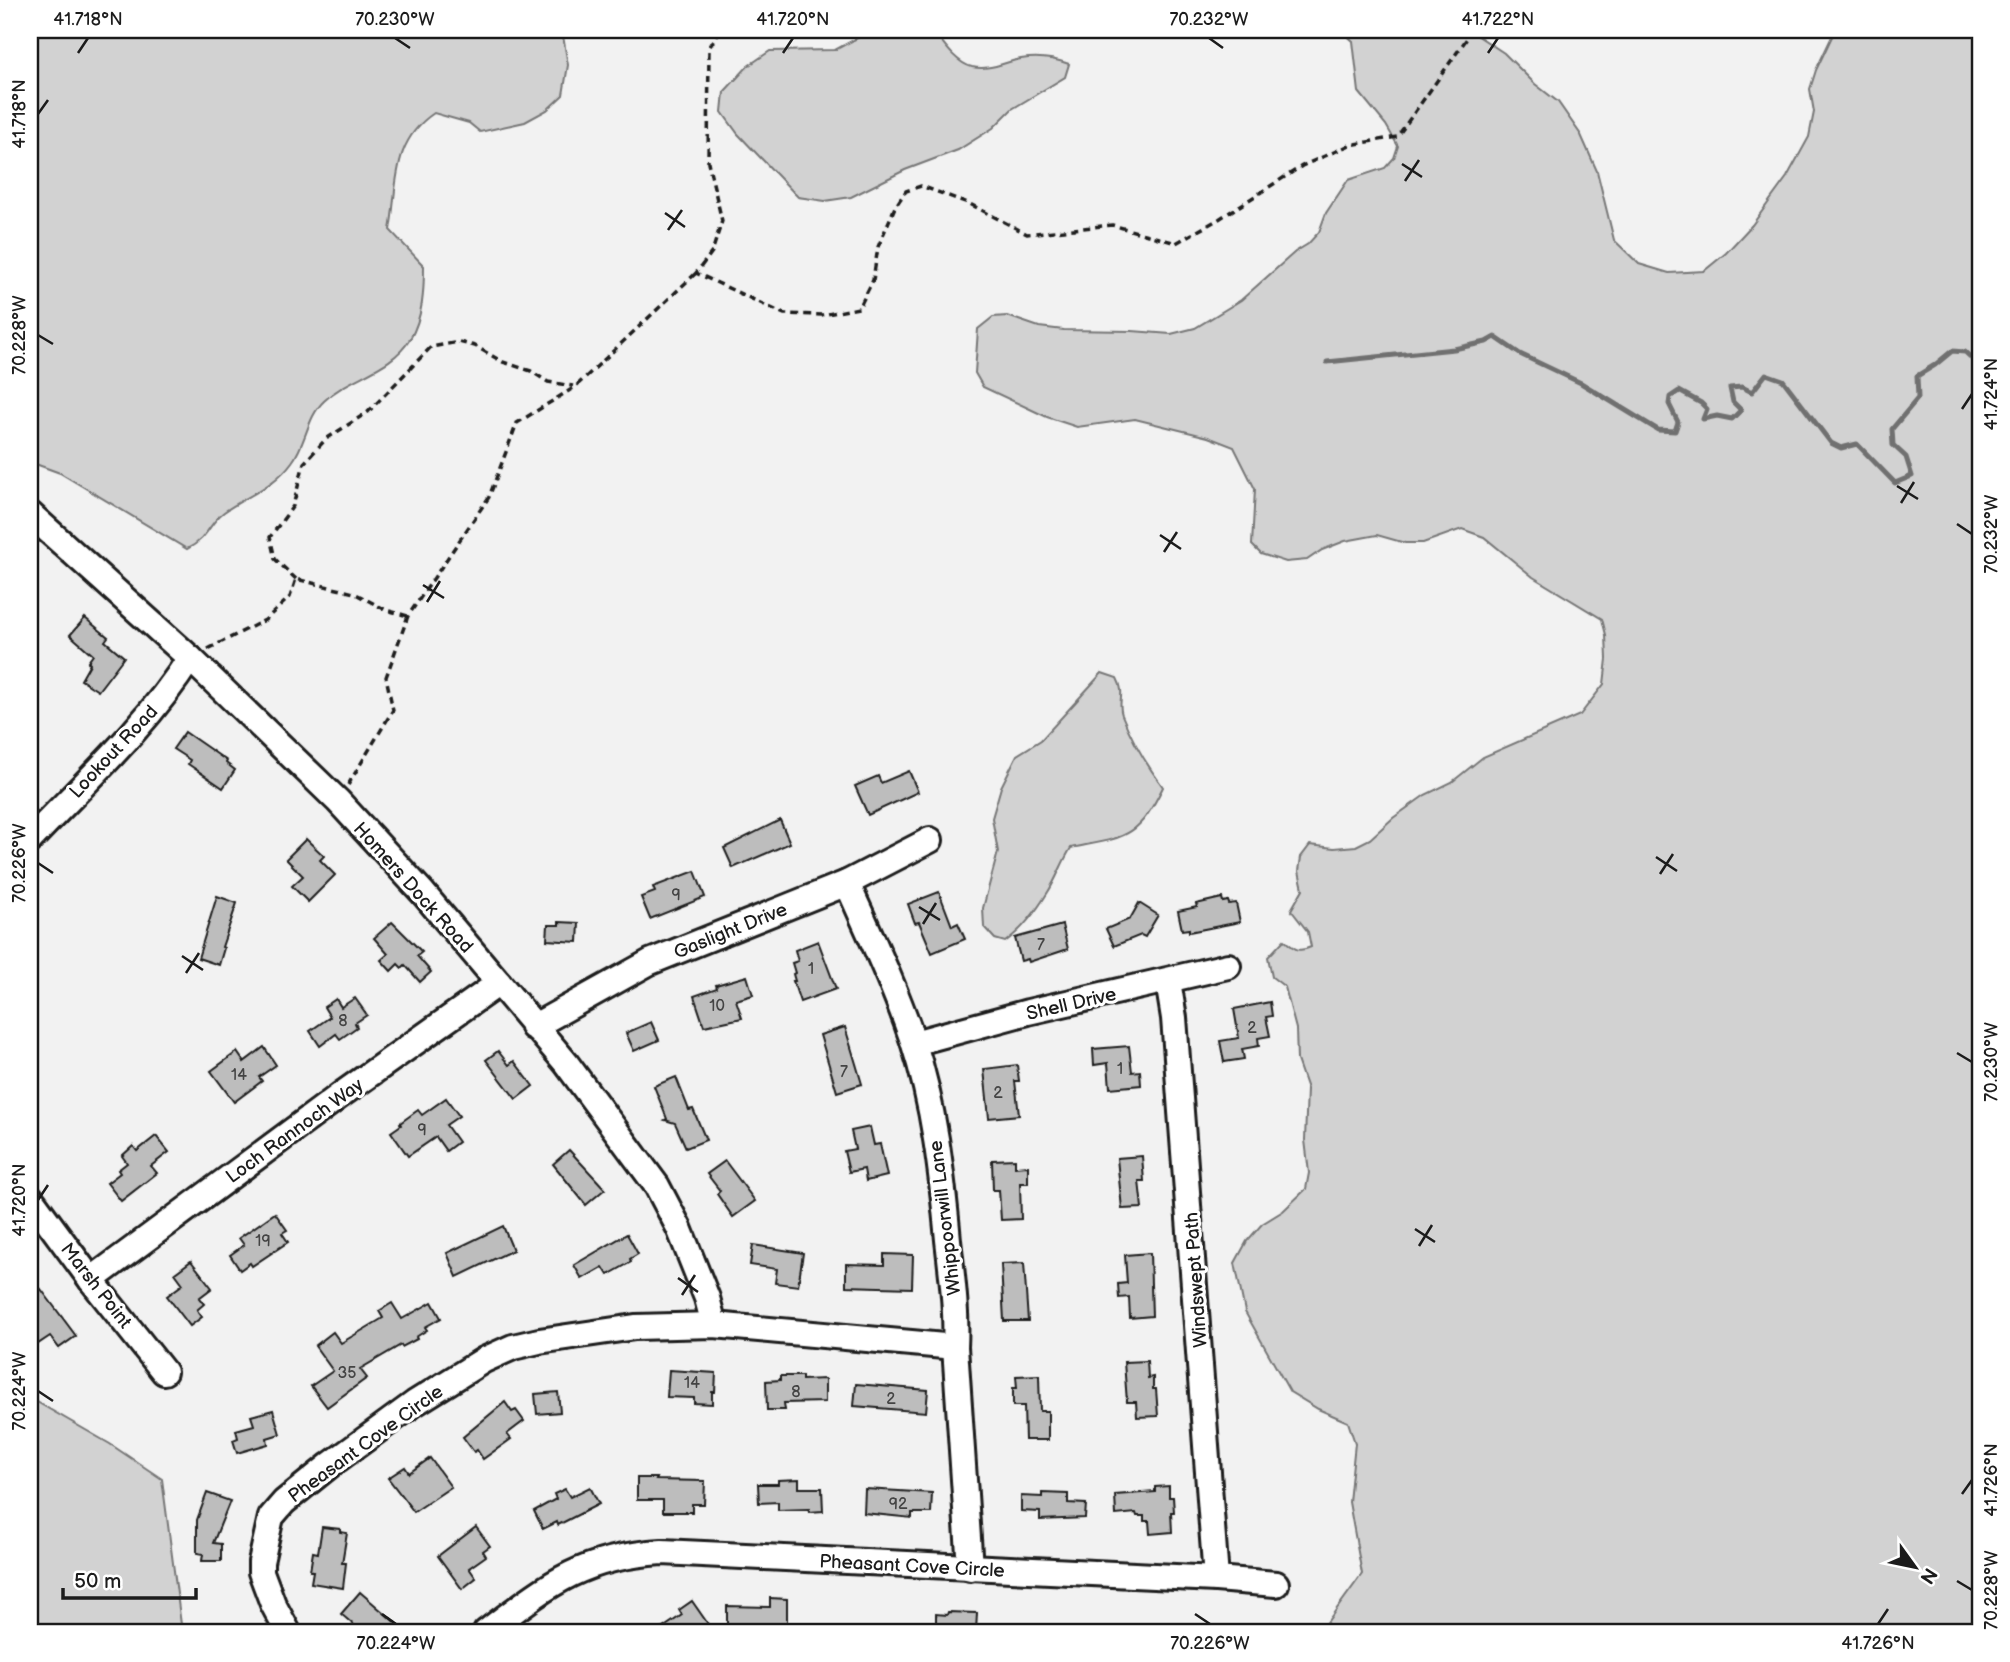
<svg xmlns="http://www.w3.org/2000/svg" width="2010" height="1662" font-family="'Balsamiq Sans',sans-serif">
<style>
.green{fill:#d2d2d2;stroke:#777;stroke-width:2}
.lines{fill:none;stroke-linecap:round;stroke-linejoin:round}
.stream{stroke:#707070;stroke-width:5}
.building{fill:#bdbdbd;stroke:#1c1c1c;stroke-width:2}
.minor-casing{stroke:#1c1c1c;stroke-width:30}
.path{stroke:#1c1c1c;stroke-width:3.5;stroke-dasharray:7 5;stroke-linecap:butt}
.minor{stroke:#fff;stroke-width:24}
.ticks{fill:none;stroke:#1c1c1c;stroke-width:2.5}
.labels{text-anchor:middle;stroke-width:6;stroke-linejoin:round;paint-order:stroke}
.number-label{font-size:16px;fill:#444}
.street-label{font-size:19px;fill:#1c1c1c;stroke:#fff}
.neatline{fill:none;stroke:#1c1c1c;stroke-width:2.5}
.ticks-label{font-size:18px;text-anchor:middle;fill:#1c1c1c}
</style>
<rect width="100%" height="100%" fill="#f2f2f2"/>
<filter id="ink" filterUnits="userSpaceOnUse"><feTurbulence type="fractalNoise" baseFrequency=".0143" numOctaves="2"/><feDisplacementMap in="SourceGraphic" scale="14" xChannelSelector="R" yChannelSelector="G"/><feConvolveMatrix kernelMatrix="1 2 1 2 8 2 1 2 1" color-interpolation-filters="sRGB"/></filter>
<g filter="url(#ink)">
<g class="green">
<path d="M 30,30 L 562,30 L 568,65 L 563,95 L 547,110 L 525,122 L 480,132 L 469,123 L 434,113 C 391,142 398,185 390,230 L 424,266 C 424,290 423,317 410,339 C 391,371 350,376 324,401 C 307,417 306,444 292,462 C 274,487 248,495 224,512 C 208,524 209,538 187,549 L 60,473 L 30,462 Z"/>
<path d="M 872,30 L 933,30 C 943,43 956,63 972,67 C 990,71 1004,62 1021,59 C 1038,56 1053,58 1069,64 L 1065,77 L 1012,109 L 993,128 L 958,150 L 905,170 L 851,197 L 825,201 L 798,197 L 738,134 L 722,112 L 724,92 L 748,66 L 770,51 L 835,50 Z"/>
<path d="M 1347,30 L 1469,30 L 1504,53 L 1535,84 L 1558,102 L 1581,135 L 1597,171 L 1614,240 L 1639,264 L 1669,273 L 1704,271 L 1726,253 L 1752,225 L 1787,177 L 1809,137 L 1814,112 L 1810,89 L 1816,70 L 1835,30 L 1980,30 L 1980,1632 L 1320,1632 L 1362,1574 L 1349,1502 L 1355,1443 L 1348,1422 L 1318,1409 L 1290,1392 L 1245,1312 L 1235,1263 L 1247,1241 L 1262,1224 L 1283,1211 L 1306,1189 L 1309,1173 L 1305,1140 L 1307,1089 L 1297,1060 L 1296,1029 L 1285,987 L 1272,977 L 1268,957 L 1284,940 C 1294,949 1298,953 1311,947 L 1308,932 L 1291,910 L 1303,889 L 1299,871 L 1301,857 L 1310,845 L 1334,848 L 1356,846 L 1370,839 L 1393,818 L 1425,795 L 1452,782 L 1483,757 L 1580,715 L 1604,684 L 1607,659 L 1606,635 L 1602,619 L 1533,577 L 1484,537 L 1462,529 L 1423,543 L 1405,543 L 1377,535 L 1345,541 L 1322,550 L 1307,560 L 1286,562 L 1261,554 L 1252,545 L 1255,489 L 1234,447 L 1208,437 L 1135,419 L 1077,427 L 1047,417 L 983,387 L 975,373 L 978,329 L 993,317 L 1007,316 L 1039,327 L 1064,330 L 1132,331 L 1171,334 L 1195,328 L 1241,300 L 1295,252 L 1308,244 L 1319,232 L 1326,213 L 1348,180 L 1385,168 L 1394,158 L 1398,146 L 1386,125 L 1359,92 L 1353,41 L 1344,33 Z"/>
<path d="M 1102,673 L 1117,678 C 1126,695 1117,701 1122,715 C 1132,741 1147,765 1163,787 C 1137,840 1125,837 1071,848 C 1062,862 1057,878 1048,892 C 1037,910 1022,930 1005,942 L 995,939 L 984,927 L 983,908 L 998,852 L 992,818 L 1001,787 L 1017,755 L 1041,740 Z"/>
<path d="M 30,1393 L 37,1402 L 110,1444 L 162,1479 L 182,1632 L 30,1632 Z"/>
</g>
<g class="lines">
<path class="stream" d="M 1327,362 L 1454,349 L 1486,342 L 1495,337 L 1520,354 L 1581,383 L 1658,430 L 1675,431 L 1678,422 L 1669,404 L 1670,397 L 1679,391 L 1701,403 L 1707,409 L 1703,419 L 1717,416 L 1732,419 L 1741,410 L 1733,402 L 1730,388 L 1742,387 L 1752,392 L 1766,374 L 1783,380 L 1831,443 L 1841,448 L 1857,444 L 1895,483 L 1912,476 L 1906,457 L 1893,445 L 1892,429 L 1918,398 L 1917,376 L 1935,365 L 1952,351 L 1965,352 L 1980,366"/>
</g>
<g class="building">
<path d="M 85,618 L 108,637 L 105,641 L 124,657 L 98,691 L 81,680 L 90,664 L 88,662 L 93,655 L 70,635 Z"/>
<path d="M 185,732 L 227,761 L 226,763 L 235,770 L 223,788 L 188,764 L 190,760 L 173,749 Z"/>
<path d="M 909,771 L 918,792 L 868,815 L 855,786 L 878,776 L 881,783 Z"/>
<path d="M 780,820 L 790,843 L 733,868 L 724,848 Z"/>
<path d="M 306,839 L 324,856 L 320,860 L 335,875 L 308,902 L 292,886 L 303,876 L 286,859 Z"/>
<path d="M 695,871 L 705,897 L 650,919 L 641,897 L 655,892 L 653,887 Z"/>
<path d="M 939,892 L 952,926 L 958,923 L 965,939 L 932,953 L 919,922 L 915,923 L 908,904 Z"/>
<path d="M 217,896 L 237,903 L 222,947 L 224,948 L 219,965 L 198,958 Z"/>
<path d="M 1222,898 L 1223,902 L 1228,901 L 1229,904 L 1236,903 L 1240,922 L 1189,932 L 1189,929 L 1182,930 L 1178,911 L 1197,907 L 1196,904 Z"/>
<path d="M 1139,903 L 1158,915 L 1145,937 L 1141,935 L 1114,946 L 1106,929 L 1130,919 Z"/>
<path d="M 392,922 L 422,952 L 417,956 L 431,972 L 420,982 L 405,965 L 402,968 L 398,964 L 391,971 L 381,960 L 388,954 L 374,938 Z"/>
<path d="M 559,922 L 579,923 L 578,942 L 547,940 L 548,925 L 559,925 Z"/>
<path d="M 1062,925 L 1068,949 L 1029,962 L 1028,959 L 1021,961 L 1015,938 Z"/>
<path d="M 818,941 L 836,989 L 800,1002 L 793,981 L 795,981 L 793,974 L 795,973 L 792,963 L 798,961 L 795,950 Z"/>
<path d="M 747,976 L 753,995 L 736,1000 L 742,1018 L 704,1026 L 694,996 L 717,988 L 716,985 Z"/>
<path d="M 355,998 L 367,1015 L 355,1023 L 357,1027 L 340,1039 L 336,1034 L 320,1046 L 310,1031 L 330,1017 L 324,1007 L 336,999 L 341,1007 Z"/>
<path d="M 1270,1002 L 1272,1016 L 1266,1017 L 1270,1036 L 1258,1038 L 1259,1046 L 1242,1049 L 1244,1059 L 1224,1062 L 1220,1041 L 1239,1038 L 1234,1009 Z"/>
<path d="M 651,1022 L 659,1040 L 634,1051 L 626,1033 Z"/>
<path d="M 845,1027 L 862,1084 L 837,1092 L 820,1035 Z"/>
<path d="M 1129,1046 L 1132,1072 L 1140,1071 L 1141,1085 L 1110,1088 L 1108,1063 L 1094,1065 L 1093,1049 Z"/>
<path d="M 264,1047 L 276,1065 L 259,1077 L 262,1081 L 234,1102 L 211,1071 L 237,1052 L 244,1062 Z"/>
<path d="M 498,1051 L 509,1065 L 514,1061 L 533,1086 L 516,1099 L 486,1060 Z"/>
<path d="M 1017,1065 L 1019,1081 L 1015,1081 L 1019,1115 L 989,1118 L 984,1069 Z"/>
<path d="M 676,1077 L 689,1110 L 693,1109 L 706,1140 L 686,1148 L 675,1123 L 665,1120 L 667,1119 L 654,1086 Z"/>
<path d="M 446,1098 L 459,1116 L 446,1125 L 458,1142 L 446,1151 L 436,1137 L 408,1156 L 391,1132 L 401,1125 L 400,1123 L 418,1110 L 422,1115 Z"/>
<path d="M 870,1127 L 874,1145 L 880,1144 L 887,1176 L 866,1181 L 864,1169 L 849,1172 L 844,1151 L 855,1149 L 851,1131 Z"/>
<path d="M 156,1136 L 169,1152 L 151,1166 L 157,1173 L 121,1201 L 107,1183 L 120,1173 L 118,1170 L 127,1163 L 122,1156 L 133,1146 L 137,1151 Z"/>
<path d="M 569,1150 L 605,1189 L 586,1205 L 553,1164 Z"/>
<path d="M 1142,1156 L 1144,1181 L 1139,1181 L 1142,1208 L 1122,1209 L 1117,1158 Z"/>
<path d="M 1015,1159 L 1015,1167 L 1028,1166 L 1028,1183 L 1020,1183 L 1021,1219 L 1001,1220 L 999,1190 L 993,1190 L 992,1160 Z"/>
<path d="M 725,1161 L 755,1201 L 733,1217 L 717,1194 L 720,1191 L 707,1174 Z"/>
<path d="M 275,1213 L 287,1230 L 282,1233 L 288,1242 L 252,1266 L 250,1263 L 240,1270 L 230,1255 L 244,1245 L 239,1238 Z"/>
<path d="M 503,1226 L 513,1250 L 457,1277 L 447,1253 Z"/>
<path d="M 627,1234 L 638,1254 L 630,1259 L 631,1262 L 608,1275 L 603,1267 L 582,1279 L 574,1265 Z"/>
<path d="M 753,1245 L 803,1253 L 798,1286 L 775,1283 L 777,1269 L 750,1265 Z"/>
<path d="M 1150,1253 L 1152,1316 L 1130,1318 L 1129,1297 L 1119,1298 L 1118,1284 L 1127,1283 L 1125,1255 Z"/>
<path d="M 884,1254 L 913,1255 L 912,1288 L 846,1286 L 846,1264 L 884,1265 Z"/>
<path d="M 191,1261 L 212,1288 L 199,1298 L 204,1304 L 197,1310 L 202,1317 L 190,1326 L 167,1296 L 183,1284 L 175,1273 Z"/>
<path d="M 1024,1263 L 1028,1321 L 1004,1321 L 1001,1264 Z"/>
<path d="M 41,1289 L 76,1336 L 59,1348 L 50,1336 L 38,1344 L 30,1332 L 30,1297 Z"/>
<path d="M 432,1302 L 441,1318 L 425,1327 L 427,1330 L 416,1337 L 417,1339 L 402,1347 L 401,1345 L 360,1369 L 367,1378 L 327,1407 L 311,1386 L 333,1371 L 315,1346 L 333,1332 L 341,1343 L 383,1318 L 379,1311 L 392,1303 L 402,1319 Z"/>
<path d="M 1147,1361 L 1148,1378 L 1153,1377 L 1153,1389 L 1156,1389 L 1158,1416 L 1137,1417 L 1136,1402 L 1127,1402 L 1124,1362 Z"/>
<path d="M 669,1370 L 716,1373 L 715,1392 L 712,1392 L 712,1404 L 694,1403 L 694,1398 L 667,1397 Z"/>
<path d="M 1039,1375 L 1040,1411 L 1048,1411 L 1048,1440 L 1025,1440 L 1024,1406 L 1013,1406 L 1013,1388 L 1017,1388 L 1016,1376 Z"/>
<path d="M 780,1376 L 802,1376 L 802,1380 L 825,1379 L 825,1402 L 784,1403 L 785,1410 L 767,1410 L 766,1381 L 780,1380 Z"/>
<path d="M 856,1384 L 928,1390 L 926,1412 L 854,1406 Z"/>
<path d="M 558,1392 L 560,1412 L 537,1414 L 535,1394 Z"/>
<path d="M 505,1402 L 512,1412 L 516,1410 L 524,1421 L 507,1434 L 511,1439 L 483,1459 L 477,1450 L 474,1452 L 463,1437 Z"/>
<path d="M 273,1410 L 280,1434 L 267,1438 L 268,1444 L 237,1453 L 233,1440 L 238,1438 L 236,1430 L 254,1425 L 251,1416 Z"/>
<path d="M 430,1458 L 451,1487 L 414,1512 L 388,1478 L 405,1467 L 409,1473 Z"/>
<path d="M 637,1478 L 657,1478 L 656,1480 L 705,1481 L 704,1504 L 692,1504 L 692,1512 L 663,1512 L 663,1500 L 637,1500 Z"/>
<path d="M 799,1479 L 799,1488 L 822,1488 L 823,1511 L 809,1512 L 809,1509 L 778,1510 L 778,1502 L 759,1503 L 758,1484 L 778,1484 L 778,1480 Z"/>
<path d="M 1169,1486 L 1169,1497 L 1173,1497 L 1174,1512 L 1171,1512 L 1172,1532 L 1150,1534 L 1149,1521 L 1144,1521 L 1144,1516 L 1137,1516 L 1136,1513 L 1116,1515 L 1115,1495 L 1155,1492 L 1155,1487 Z"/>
<path d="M 590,1487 L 599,1504 L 558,1525 L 557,1522 L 543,1529 L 534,1511 L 556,1499 L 554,1494 L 565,1489 L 570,1497 Z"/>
<path d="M 865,1489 L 932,1493 L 931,1513 L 912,1513 L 912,1518 L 864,1513 Z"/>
<path d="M 207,1493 L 230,1501 L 213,1543 L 221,1544 L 221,1561 L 202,1561 L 203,1554 L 197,1553 L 197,1520 Z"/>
<path d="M 1042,1493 L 1068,1494 L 1068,1503 L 1086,1504 L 1085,1518 L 1040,1520 L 1040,1512 L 1021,1511 L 1021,1496 L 1042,1497 Z"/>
<path d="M 322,1527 L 340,1529 L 340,1532 L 347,1533 L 342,1563 L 346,1563 L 343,1588 L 311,1583 L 313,1571 L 310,1571 L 313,1552 L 318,1553 Z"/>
<path d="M 476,1527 L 490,1546 L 483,1551 L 486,1556 L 469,1568 L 476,1578 L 462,1589 L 438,1556 Z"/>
<path d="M 360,1592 L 406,1632 L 362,1632 L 341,1614 Z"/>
<path d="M 770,1598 L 787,1599 L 787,1627 L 727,1625 L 727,1606 L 770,1607 Z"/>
<path d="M 692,1601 L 708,1624 L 696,1632 L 657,1632 L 682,1615 L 679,1610 Z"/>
<path d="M 948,1612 L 977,1613 L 976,1631 L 952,1632 L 952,1629 L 936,1629 L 936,1614 L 947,1615 Z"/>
</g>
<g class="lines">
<defs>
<g id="minor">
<path d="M 30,514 L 190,658 L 338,801 L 423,893 L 499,983 L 566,1063 L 657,1186 L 679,1228 L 707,1298 L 714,1325"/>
<path d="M 30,840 C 85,782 147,726 190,658"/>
<path d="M 847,883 C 870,935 895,987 913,1041 C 934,1105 942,1174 948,1240 C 952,1276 957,1311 955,1347 L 970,1568"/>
<path d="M 1168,981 L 1174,1018 L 1216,1579"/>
<path d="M 533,1027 L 650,962 L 847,883 L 930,840"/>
<path d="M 914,1043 L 1028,1012 L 1228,966"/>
<path d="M 30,1197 L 91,1280 L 164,1372"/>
<path d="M 91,1280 L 342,1094 L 499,983"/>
<path d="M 288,1632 L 273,1604 L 261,1572 L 261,1562 L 271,1517 L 284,1502 L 330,1465 L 415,1403 L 484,1360 L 513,1347 L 539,1341 L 635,1327 L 714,1325 L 955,1347"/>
<path d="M 486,1632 C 548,1585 581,1557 662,1552 L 1216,1579 L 1276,1584"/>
</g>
</defs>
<use href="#minor" class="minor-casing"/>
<g class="path">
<path d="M 720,30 L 709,48 L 708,162 L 722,221 L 712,252 L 696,273 L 784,314 L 822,315 L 859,308 L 873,280 L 878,247 L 895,207 L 906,191 L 921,186 L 968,203 L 1027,234 L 1112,225 L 1176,243 L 1219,219 L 1302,166 L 1350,145 L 1397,137 L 1473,30"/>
<path d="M 296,579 L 275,559 L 270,537 L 293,506 L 304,463 L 326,439 L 368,412 L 431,347 L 459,342 L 475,346 L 503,362 L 531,371 L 548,382 L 573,386"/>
<path d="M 208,649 L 265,620 L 290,597 L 296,579 L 354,593 L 386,610 L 408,616"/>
<path d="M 348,785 L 393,710 L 386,677 L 408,616 L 489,497 L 517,423 L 575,387 L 696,273"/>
</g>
<use href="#minor" class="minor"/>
</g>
</g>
<path class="ticks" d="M 395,38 L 410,48M 1209,38 L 1223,48M 78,53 L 88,38M 783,53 L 793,38M 1488,53 L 1498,38M 38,114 L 48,100M 1402,164 L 1422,177M 1405,181 L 1419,160M 665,213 L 685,227M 668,230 L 682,210M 38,335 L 53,344M 1962,409 L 1972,394M 1897,486 L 1918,499M 1901,503 L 1914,482M 1957,524 L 1972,534M 1160,535 L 1181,549M 1164,552 L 1177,532M 423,585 L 444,598M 427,602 L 440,581M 1656,857 L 1677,871M 38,863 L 53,873M 1660,874 L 1673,854M 919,907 L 940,920M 923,924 L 936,903M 182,956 L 203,970M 186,973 L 199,953M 1957,1053 L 1972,1062M 38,1200 L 48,1185M 1415,1229 L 1435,1242M 1419,1246 L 1432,1225M 678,1278 L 698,1292M 682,1295 L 695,1275M 38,1391 L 53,1401M 1962,1494 L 1972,1480M 1957,1581 L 1972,1590M 382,1614 L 396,1624M 1195,1614 L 1210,1624M 1878,1624 L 1888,1609"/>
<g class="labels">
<g class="number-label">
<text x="676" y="900">9</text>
<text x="1041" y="950">7</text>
<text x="811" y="974">1</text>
<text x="717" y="1011">10</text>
<text x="343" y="1026">8</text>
<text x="1252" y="1033">2</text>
<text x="1120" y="1074">1</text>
<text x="844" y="1077">7</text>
<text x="239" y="1080">14</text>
<text x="998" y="1098">2</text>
<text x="422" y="1135">9</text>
<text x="263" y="1246">19</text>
<text x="347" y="1378">35</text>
<text x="692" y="1388">14</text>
<text x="796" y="1397">8</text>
<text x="891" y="1404">2</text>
<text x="898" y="1509">92</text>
</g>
<g class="street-label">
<text transform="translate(113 751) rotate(-47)" y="7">Lookout Road</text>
<text transform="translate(414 887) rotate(48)" y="7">Homers Dock Road</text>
<text transform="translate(730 930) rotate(-22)" y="7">Gaslight Drive</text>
<text transform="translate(1071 1003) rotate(-13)" y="7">Shell Drive</text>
<text transform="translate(294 1130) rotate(-36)" y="7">Loch Rannoch Way</text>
<text transform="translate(944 1218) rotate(-97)" y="7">Whippoorwill Lane</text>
<text transform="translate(1195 1280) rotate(-94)" y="7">Windswept Path</text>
<text transform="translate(97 1285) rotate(52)" y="7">Marsh Point</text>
<text transform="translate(365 1443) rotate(-36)" y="7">Pheasant Cove Circle</text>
<text transform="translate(912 1565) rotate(3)" y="7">Pheasant Cove Circle</text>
</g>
</g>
<rect width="2010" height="1662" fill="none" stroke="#fff" stroke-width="77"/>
<g transform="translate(1915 1567) rotate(123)" stroke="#ffffff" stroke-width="5" paint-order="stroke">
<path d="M0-5L12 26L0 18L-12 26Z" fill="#1c1c1c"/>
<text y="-10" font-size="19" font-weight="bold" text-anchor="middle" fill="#1c1c1c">N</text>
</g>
<path d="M63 1588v10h133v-10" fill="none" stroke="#1c1c1c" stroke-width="3.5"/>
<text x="74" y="1588" font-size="21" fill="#1c1c1c" stroke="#ffffff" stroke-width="5" paint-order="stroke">50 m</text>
<rect x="38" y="38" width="1934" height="1586" class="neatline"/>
<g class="ticks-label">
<text x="88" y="25">41.718°N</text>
<text x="395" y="25">70.230°W</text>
<text x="793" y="25">41.720°N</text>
<text x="1209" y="25">70.232°W</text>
<text x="1498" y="25">41.722°N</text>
<text transform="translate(19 114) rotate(-90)" y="6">41.718°N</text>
<text transform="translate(19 335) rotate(-90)" y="6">70.228°W</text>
<text transform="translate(1991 394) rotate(-90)" y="6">41.724°N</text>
<text transform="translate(1991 534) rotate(-90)" y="6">70.232°W</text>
<text transform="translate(19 863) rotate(-90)" y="6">70.226°W</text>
<text transform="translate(1991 1062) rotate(-90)" y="6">70.230°W</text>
<text transform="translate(19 1200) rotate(-90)" y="6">41.720°N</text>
<text transform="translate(19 1391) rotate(-90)" y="6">70.224°W</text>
<text transform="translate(1991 1480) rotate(-90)" y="6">41.726°N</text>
<text transform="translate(1991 1590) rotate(-90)" y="6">70.228°W</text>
<text x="396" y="1649">70.224°W</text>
<text x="1210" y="1649">70.226°W</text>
<text x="1878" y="1649">41.726°N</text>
</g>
</svg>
